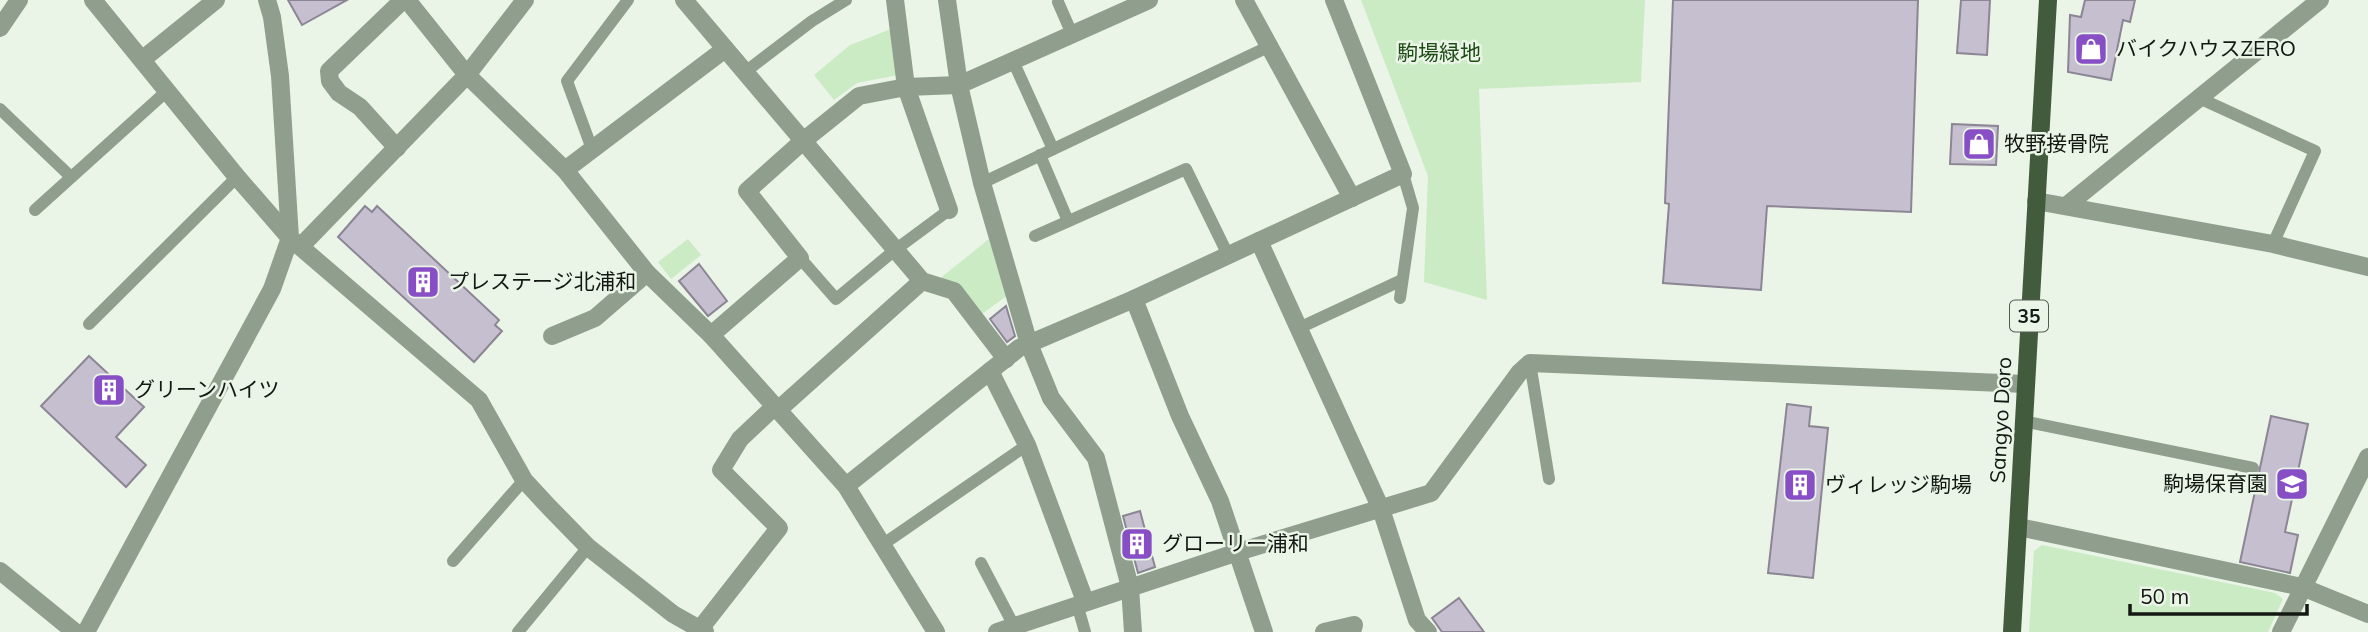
<svg xmlns="http://www.w3.org/2000/svg" width="2368" height="632" font-family="Mulish,'Noto Sans JP',sans-serif">
<style>
.green{fill:#cbebc5}
.building{fill:#c5bfcf;stroke:#8b8594;stroke-width:2}
.lines{fill:none;stroke-linecap:round;stroke-linejoin:round}
.service{stroke:#909f8d;stroke-width:12}
.pedestrian{stroke:#909f8d;stroke-width:18}
.minor{stroke:#909f8d;stroke-width:18}
.primary{stroke:#425b3d;stroke-width:18}
.labels{text-anchor:middle;stroke-width:5;stroke-linejoin:round;paint-order:stroke}
.shield{fill:#eaf5e7;stroke:#545a53;stroke-width:2}
.shield-label{font-size:19px;font-weight:bold;fill:#141813}
.poi-label{font-size:21px;fill:#141813;stroke:#eaf5e7;text-anchor:start}
.park-label{font-size:21px;fill:#1e4b15;stroke:#eaf5e7}
.street-label{font-size:21px;fill:#141813;stroke:#eaf5e7}
</style>
<rect width="100%" height="100%" fill="#eaf5e7"/>
<g class="green">
<path d="M 1361,0 L 1645,0 L 1641,82 L 1479,89 L 1487,300 L 1424,282 L 1428,176 Z"/>
<path d="M 891,29 L 898,75 L 857,83 L 834,100 L 814,75 L 850,45 Z"/>
<path d="M 688,239 L 701,255 L 671,279 L 658,262 Z"/>
<path d="M 989,239 L 1008,295 L 979,316 L 938,280 Z"/>
<path d="M 2042,545 L 2275,593 L 2283,599 L 2268,632 L 2029,632 L 2034,551 Z"/>
</g>
<g class="building">
<path d="M 288,0 L 347,0 L 302,25 Z"/>
<path d="M 1673,0 L 1918,0 L 1911,212 L 1767,206 L 1761,290 L 1663,283 L 1669,204 L 1665,203 Z"/>
<path d="M 1961,0 L 1990,0 L 1987,55 L 1957,53 Z"/>
<path d="M 2085,0 L 2135,0 L 2130,22 L 2123,20 L 2111,80 L 2068,72 L 2070,15 L 2081,17 Z"/>
<path d="M 1952,124 L 1998,126 L 1996,165 L 1950,164 Z"/>
<path d="M 365,206 L 372,212 L 377,206 L 499,320 L 495,325 L 502,331 L 474,362 L 338,237 Z"/>
<path d="M 699,264 L 727,301 L 708,316 L 679,281 Z"/>
<path d="M 1006,306 L 1015,336 L 1007,342 L 990,319 Z"/>
<path d="M 89,356 L 144,407 L 116,437 L 146,465 L 126,487 L 41,406 Z"/>
<path d="M 1787,404 L 1811,407 L 1809,426 L 1828,428 L 1813,578 L 1768,573 Z"/>
<path d="M 2271,416 L 2308,424 L 2285,532 L 2298,535 L 2290,573 L 2240,562 Z"/>
<path d="M 1140,511 L 1155,567 L 1138,573 L 1123,516 Z"/>
<path d="M 1459,598 L 1484,632 L 1442,632 L 1432,618 Z"/>
</g>
<g class="lines">
<g class="service">
<path d="M 1058,2 L 1072,34"/>
<path d="M 1013,61 L 1053,149"/>
<path d="M 745,72 L 812,21 L 846,0"/>
<path d="M 2199,98 L 2315,151 L 2273,244"/>
<path d="M 0,109 L 70,176"/>
<path d="M 592,149 L 567,81 L 628,0"/>
<path d="M 1040,155 L 1068,221"/>
<path d="M 982,183 L 1270,46"/>
<path d="M 35,210 L 168,90"/>
<path d="M 1035,236 L 1186,169 L 1228,255"/>
<path d="M 800,258 L 836,299 L 895,250 L 949,210"/>
<path d="M 1400,298 L 1413,208 L 1403,174"/>
<path d="M 89,324 L 237,177"/>
<path d="M 1299,328 L 1402,280"/>
<path d="M 1530,363 L 1549,479"/>
<path d="M 2023,421 L 2253,468"/>
<path d="M 882,545 L 1027,445"/>
<path d="M 453,561 L 524,480"/>
<path d="M 981,563 L 1014,626"/>
<path d="M 1077,604 L 1085,632"/>
<path d="M 518,632 L 588,547"/>
</g>
<path class="pedestrian" d="M 947,0 L 959,85 L 982,183 L 1029,344 L 1051,398 L 1096,458 L 1130,587 L 1133,632"/>
<g class="minor">
<path d="M 93,0 L 237,177 L 290,238 L 479,400 L 524,480 L 549,507 L 588,547 L 673,614 L 705,632"/>
<path d="M 407,0 L 467,75 L 565,170 L 647,273 L 711,335 L 846,486 L 936,632"/>
<path d="M 684,0 L 922,281 L 954,291 L 1006,359"/>
<path d="M 895,0 L 906,87 L 949,210"/>
<path d="M 1244,0 L 1352,198"/>
<path d="M 0,28 L 19,0"/>
<path d="M 143,59 L 216,0"/>
<path d="M 397,148 L 360,107 L 339,93 L 330,81 L 329,71 L 403,0"/>
<path d="M 565,170 L 725,49"/>
<path d="M 2036,201 L 2273,244 L 2368,267"/>
<path d="M 2066,206 L 2320,0"/>
<path d="M 1259,241 L 1381,509 L 1417,620 L 1428,632"/>
<path d="M 301,246 L 467,75 L 525,0"/>
<path d="M 1134,299 L 1180,416 L 1220,501 L 1264,632"/>
<path d="M 711,335 L 800,258 L 747,191 L 803,141 L 859,96 L 906,87 L 959,85 L 1149,0"/>
<path d="M 552,336 L 595,318 L 647,273"/>
<path d="M 990,371 L 1027,445 L 1085,601"/>
<path d="M 778,410 L 922,281"/>
<path d="M 846,486 L 1019,348 L 1134,299 L 1403,174 L 1334,0"/>
<path d="M 2019,527 L 2302,587 L 2368,614"/>
<path d="M 0,571 L 75,632"/>
<path d="M 700,629 L 779,528 L 721,470 L 740,439 L 775,406"/>
<path d="M 86,632 L 272,289 L 290,238 L 280,76 L 272,17 L 267,0"/>
<path d="M 997,632 L 1238,552 L 1431,493 L 1519,373 L 1530,363 L 2025,384"/>
<path d="M 1324,632 L 1354,625 L 1352,632"/>
<path d="M 2281,632 L 2368,457"/>
</g>
<path class="primary" d="M 2012,632 L 2048,0"/>
</g>
<defs>
<symbol id="shop-square" viewBox="-11 -11 22 22"><rect x="-9" y="-9" width="18" height="18" rx="4" fill="#884ec5" stroke="#eaf5e7"/><path d="M-5-2.5h2.3a2.7 3.5 0 0 1 5.4 0H5L5.5 6h-11ZM-1.5-2.5h3a1.5 2.3 0 0 0-3 0Z" fill="#fff"/></symbol>
<symbol id="building-square" viewBox="-11 -11 22 22"><rect x="-9" y="-9" width="18" height="18" rx="4" fill="#884ec5" stroke="#eaf5e7"/><path d="M-4-6H4V6H1V3H-1V6H-4ZM-2.5-4.3h1.7v1.8h-1.7ZM.8-4.3h1.7v1.8H.8ZM-2.5-1h1.7V.8h-1.7ZM.8-1h1.7V.8H.8Z" fill="#fff"/></symbol>
<symbol id="school-square" viewBox="-11 -11 22 22"><rect x="-9" y="-9" width="18" height="18" rx="4" fill="#884ec5" stroke="#eaf5e7"/><path d="M0-5L7-2L0 1L-7-2ZM-4 1L0 2.5L4 1V4Q0 6-4 4Z" fill="#fff"/></symbol>
</defs>
<g fill-rule="evenodd">
<use href="#shop-square" x="2072" y="30" width="38" height="38"/>
<use href="#shop-square" x="1960" y="125" width="38" height="38"/>
<use href="#building-square" x="404" y="263" width="38" height="38"/>
<use href="#building-square" x="90" y="371" width="38" height="38"/>
<use href="#school-square" x="2273" y="465" width="38" height="38"/>
<use href="#building-square" x="1781" y="466" width="38" height="38"/>
<use href="#building-square" x="1118" y="525" width="38" height="38"/>
</g>
<g class="labels">
<rect class="shield" x="2010" y="300.5" width="38" height="31" rx="5"/>
<g class="shield-label">
<text x="2029" y="323">35</text>
</g>
<g class="poi-label">
<text x="2116" y="56">バイクハウスZERO</text>
<text x="2004" y="151">牧野接骨院</text>
<text x="448" y="289">プレステージ北浦和</text>
<text x="134" y="397">グリーンハイツ</text>
<text x="2268" y="491" text-anchor="end">駒場保育園</text>
<text x="1825" y="492">ヴィレッジ駒場</text>
<text x="1162" y="551">グローリー浦和</text>
</g>
<g class="park-label">
<text x="1439" y="60">駒場緑地</text>
</g>
<g class="street-label">
<text transform="translate(2001 420) rotate(-87)" y="7">Sangyo Doro</text>
</g>
</g>
<path d="M2130 604v10h177v-10" fill="none" stroke="#141813" stroke-width="3.5"/>
<text x="2140" y="604" font-size="21" fill="#141813" stroke="#eaf5e7" stroke-width="5" paint-order="stroke">50 m</text>
</svg>
